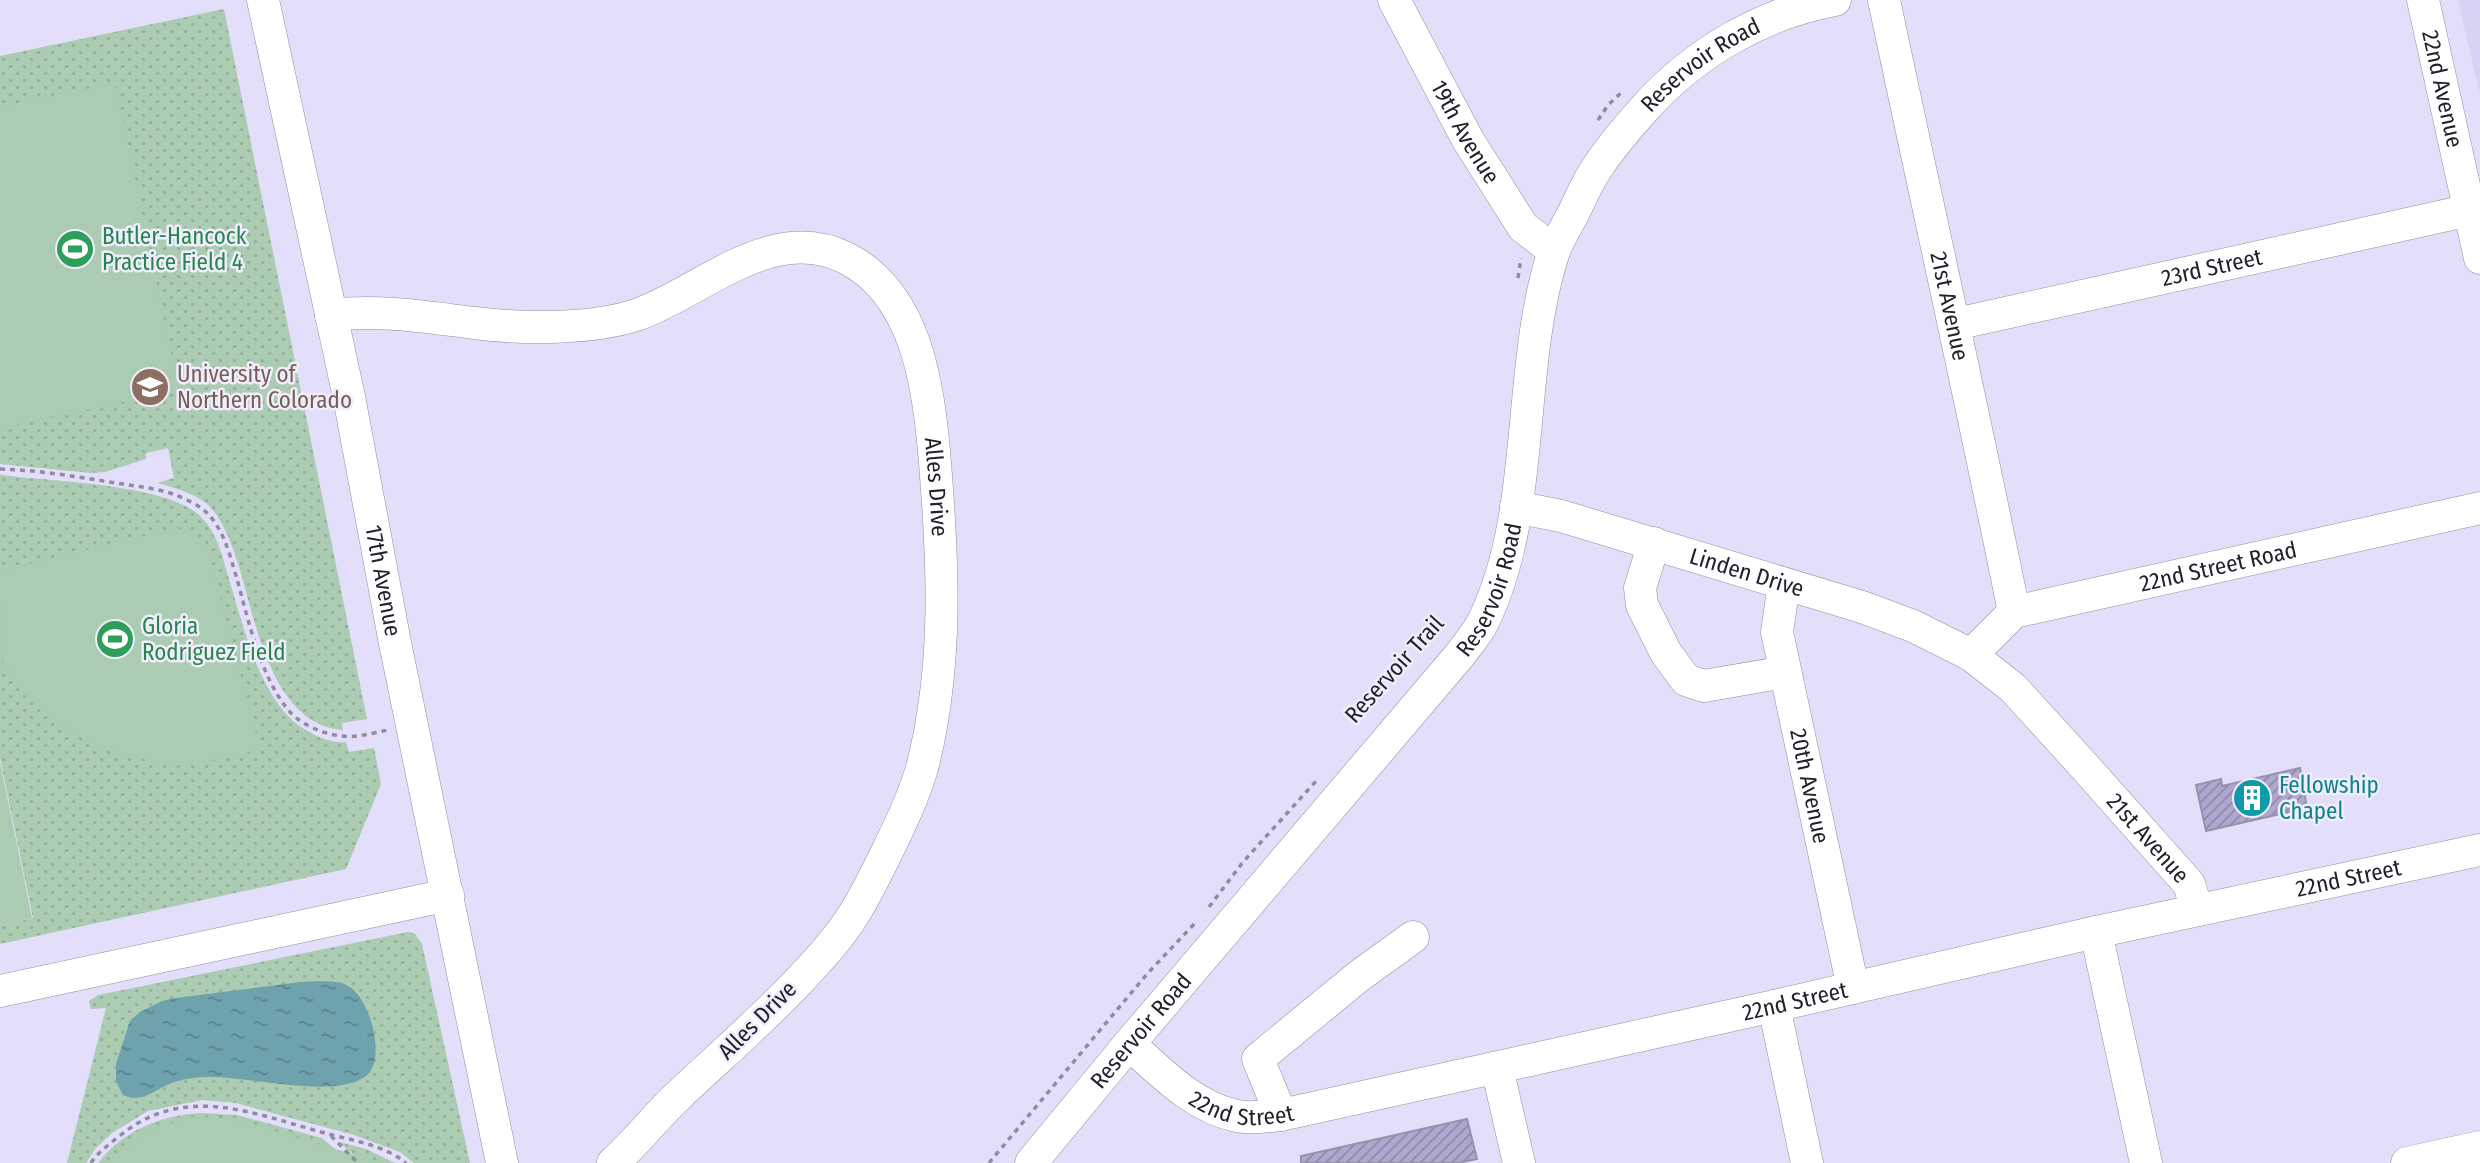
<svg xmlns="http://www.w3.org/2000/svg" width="2480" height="1163" font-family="'Fira Sans Condensed',sans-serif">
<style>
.built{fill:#d8d2f4}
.grass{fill:url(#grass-dots)}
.pitch{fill:#abcbb2}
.water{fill:url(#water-ripples)}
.building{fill:url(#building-hatch);stroke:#9692ab;stroke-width:2}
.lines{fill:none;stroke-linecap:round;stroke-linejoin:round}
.minor-casing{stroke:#938ea7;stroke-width:33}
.path{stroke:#908ca0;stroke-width:3.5;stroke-dasharray:5 5;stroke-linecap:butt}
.minor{stroke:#fff;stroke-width:32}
.labels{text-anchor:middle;stroke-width:5;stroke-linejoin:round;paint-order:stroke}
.street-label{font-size:23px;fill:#22202a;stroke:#f0edfd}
.leisure-label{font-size:23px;fill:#27864d;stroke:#f0edfd;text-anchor:start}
.education-label{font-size:23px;fill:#785e54;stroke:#f0edfd;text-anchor:start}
.culture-label{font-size:23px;fill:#0d838f;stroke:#f0edfd;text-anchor:start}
</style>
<defs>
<pattern id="grass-dots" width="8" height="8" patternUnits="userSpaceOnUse" patternTransform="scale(1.75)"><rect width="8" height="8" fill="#abcbb2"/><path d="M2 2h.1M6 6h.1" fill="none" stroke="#93ae99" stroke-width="1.8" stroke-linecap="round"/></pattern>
<pattern id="water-ripples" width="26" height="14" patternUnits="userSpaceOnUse" patternTransform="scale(1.75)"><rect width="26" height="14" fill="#6ea2ad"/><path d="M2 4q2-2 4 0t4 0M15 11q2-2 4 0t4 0" fill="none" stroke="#5a848d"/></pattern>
<pattern id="building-hatch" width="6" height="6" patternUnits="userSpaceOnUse" patternTransform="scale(1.75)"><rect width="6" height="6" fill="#afa7cf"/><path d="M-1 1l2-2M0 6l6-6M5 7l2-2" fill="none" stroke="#8e88a8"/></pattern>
</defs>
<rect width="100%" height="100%" fill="#e3def9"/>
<path class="built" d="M 2458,0 L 2480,0 L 2480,95 Z"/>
<g class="grass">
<path d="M 224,9 L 367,719 L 342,723 L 343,730 C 273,725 256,624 240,570 C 233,548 224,519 206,503 C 193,493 172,487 157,483 L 174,478 L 168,448 L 146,453 L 146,459 L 105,472 L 91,473 L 0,464 L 0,56 Z"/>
<path d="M 0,475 C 49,481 155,484 194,511 C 216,527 221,552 228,576 C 243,624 260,704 306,730 C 319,738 331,743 346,742 L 349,752 L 374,748 L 381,784 L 346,869 L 0,944 L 0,925 L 33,918 L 0,758 Z"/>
<path d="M 408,932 L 414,933 L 422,944 L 470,1163 L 414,1163 L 400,1152 L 354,1135 L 236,1103 L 202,1100 L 148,1111 L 112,1133 L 95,1149 L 86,1163 L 67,1163 L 106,1008 L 91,1009 L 89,1001 L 98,995 Z"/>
<path d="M 202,1113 L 237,1115 L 322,1138 L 351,1163 L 98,1163 C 123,1130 162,1115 202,1113 Z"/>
<path d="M 339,1142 L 366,1149 L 395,1163 L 363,1163 Z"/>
</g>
<g class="pitch">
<path d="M 115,83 L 179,390 L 0,428 L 0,107 Z"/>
<path d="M 177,528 L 206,543 L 260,749 C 236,756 211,762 186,763 C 128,764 68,740 29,696 C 19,685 6,671 1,657 C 0,644 0,588 0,571 Z"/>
<path d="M 0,762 L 32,918 L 0,925 Z"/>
<path d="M 197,1116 L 241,1121 L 383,1163 L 107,1163 L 142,1132 Z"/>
</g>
<path class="water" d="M 301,982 C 315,982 336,979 348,986 C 370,997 387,1060 366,1076 C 334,1100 249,1076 208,1077 C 196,1077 183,1079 172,1083 C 154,1089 144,1104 123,1095 L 116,1081 L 116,1064 L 130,1021 L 140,1012 L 162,1001 L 176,998 Z"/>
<g class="building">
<path d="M 2300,768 L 2307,808 L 2206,831 L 2196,785 L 2221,779 L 2222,786 Z"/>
<path d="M 1467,1119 L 1477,1159 L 1458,1163 L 1301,1163 L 1301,1156 Z"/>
</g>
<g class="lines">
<defs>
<g id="minor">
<path id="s1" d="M 263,0 L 349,397 L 395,643 L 502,1163"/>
<path id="s2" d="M 1394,0 L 1468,140 L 1523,227 L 1554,251"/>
<path id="s3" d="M 1884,0 C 1927,204 1973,408 2014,612"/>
<path id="s4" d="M 2423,0 L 2480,258"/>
<path id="s5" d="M 331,315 C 380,309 425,317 474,323 C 522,329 593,330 639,314 C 704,290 773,221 846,258 C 915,293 928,382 934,451 C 943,557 949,664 922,768 C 913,799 899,827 885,856 C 871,884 857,913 837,938 C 791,995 733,1044 679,1095 C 656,1116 637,1142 613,1163"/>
<path id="s6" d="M 1956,324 L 2470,210"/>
<path id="s7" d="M 1516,507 L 1561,516 L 1862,607 L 1913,626 L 1971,655 L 2013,688 L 2085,767 L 2189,884 L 2197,910"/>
<path d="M 1654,543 L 1640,588 L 1642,605 L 1666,653 L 1686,680 L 1704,686 L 1785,672"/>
<path id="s8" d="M 1784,584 L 1777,632 L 1853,988"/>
<path id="s9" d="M 1971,655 L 2014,612 L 2480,508"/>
<path d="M 2096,932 L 2146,1163"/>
<path d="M 0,991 L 448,895"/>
<path d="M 1774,1006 L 1807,1163"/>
<path id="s10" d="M 1129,1044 C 1161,1072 1193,1107 1237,1116 C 1251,1119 1266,1116 1281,1115 L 1774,1006 L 2096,932 L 2480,850"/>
<path d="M 1497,1068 L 1519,1163"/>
<path d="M 1281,1115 L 1258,1059 L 1359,976 L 1413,937"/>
<path id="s11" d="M 1031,1163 L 1129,1044 L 1459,656 C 1467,645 1477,634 1483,622 C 1537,512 1516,370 1553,254 C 1557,241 1565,229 1572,216 C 1580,200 1588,180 1599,165 C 1612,145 1629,126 1645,108 C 1694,53 1763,13 1835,0"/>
<path d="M 2407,1163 L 2480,1147"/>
</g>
</defs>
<use href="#minor" class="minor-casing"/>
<g class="path">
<path d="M 1598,120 L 1608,105 L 1623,91"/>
<path d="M 1518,278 L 1521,258"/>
<path d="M 0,469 C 39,470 78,477 116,483 C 135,486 155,488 173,494 C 184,498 197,504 206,512 C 224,529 230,556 237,579 C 248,619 260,674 286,707 C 297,723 322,734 341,736 C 357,738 373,733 388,730"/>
<path d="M 1209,907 L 1243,862 L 1317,780"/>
<path d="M 331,1136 L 358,1163"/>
<path d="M 91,1163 C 99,1151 111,1143 122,1134 C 186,1084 252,1113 321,1132 C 349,1140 383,1144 406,1163"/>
<path d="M 989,1163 L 1147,974 L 1197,921"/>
</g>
<use href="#minor" class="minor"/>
</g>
<defs>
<symbol id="stadium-disc" viewBox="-11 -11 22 22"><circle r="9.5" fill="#2e9e5b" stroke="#f0edfd"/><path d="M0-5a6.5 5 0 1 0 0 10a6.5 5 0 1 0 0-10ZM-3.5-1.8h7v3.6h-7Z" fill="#fff"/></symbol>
<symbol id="university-disc" viewBox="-11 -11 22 22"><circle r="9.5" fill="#8d6e63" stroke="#f0edfd"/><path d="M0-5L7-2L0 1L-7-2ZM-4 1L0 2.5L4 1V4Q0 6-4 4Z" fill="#fff"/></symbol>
<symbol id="building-disc" viewBox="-11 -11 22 22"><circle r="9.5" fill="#0f9aa8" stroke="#f0edfd"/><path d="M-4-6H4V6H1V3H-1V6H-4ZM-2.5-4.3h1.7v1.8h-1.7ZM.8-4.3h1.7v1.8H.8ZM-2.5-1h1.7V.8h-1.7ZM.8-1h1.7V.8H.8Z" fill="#fff"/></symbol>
</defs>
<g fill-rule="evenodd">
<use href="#stadium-disc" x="53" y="227" width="44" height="44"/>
<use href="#university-disc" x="128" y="365" width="44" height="44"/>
<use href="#stadium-disc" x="93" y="617" width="44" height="44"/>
<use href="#building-disc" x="2230" y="776" width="44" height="44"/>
</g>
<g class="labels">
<g class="street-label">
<text dy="8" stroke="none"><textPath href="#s11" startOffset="1326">Reservoir Road</textPath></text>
<text dy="8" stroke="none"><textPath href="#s4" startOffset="91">22nd Avenue</textPath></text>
<text dy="8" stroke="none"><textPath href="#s2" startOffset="150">19th Avenue</textPath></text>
<text dy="8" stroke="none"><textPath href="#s6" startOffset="262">23rd Street</textPath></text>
<text dy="8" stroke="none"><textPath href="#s3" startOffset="313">21st Avenue</textPath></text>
<text dy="8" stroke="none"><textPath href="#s5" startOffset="791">Alles Drive</textPath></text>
<text dy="8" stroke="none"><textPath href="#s9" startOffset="270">22nd Street Road</textPath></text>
<text dy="8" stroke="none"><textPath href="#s7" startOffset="240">Linden Drive</textPath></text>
<text dy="8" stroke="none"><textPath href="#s1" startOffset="593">17th Avenue</textPath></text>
<text dy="8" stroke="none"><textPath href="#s11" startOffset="738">Reservoir Road</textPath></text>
<text transform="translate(1394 669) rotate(-48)" y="8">Reservoir Trail</text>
<text dy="8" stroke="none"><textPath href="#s8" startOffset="206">20th Avenue</textPath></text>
<text dy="8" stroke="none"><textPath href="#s7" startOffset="735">21st Avenue</textPath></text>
<text dy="8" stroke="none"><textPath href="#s10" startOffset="1269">22nd Street</textPath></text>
<text dy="8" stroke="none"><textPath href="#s10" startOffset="702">22nd Street</textPath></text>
<text transform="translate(757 1020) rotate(-45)" y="8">Alles Drive</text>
<text dy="8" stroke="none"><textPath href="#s11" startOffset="172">Reservoir Road</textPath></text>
<text dy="8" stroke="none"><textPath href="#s10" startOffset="135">22nd Street</textPath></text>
</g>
<g class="leisure-label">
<text x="102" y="244">Butler-Hancock<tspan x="102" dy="26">Practice Field 4</tspan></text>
<text x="142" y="634">Gloria<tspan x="142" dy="26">Rodriguez Field</tspan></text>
</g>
<g class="education-label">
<text x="177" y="382">University of<tspan x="177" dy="26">Northern Colorado</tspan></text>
</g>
<g class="culture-label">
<text x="2279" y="793">Fellowship<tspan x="2279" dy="26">Chapel</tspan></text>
</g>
</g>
</svg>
